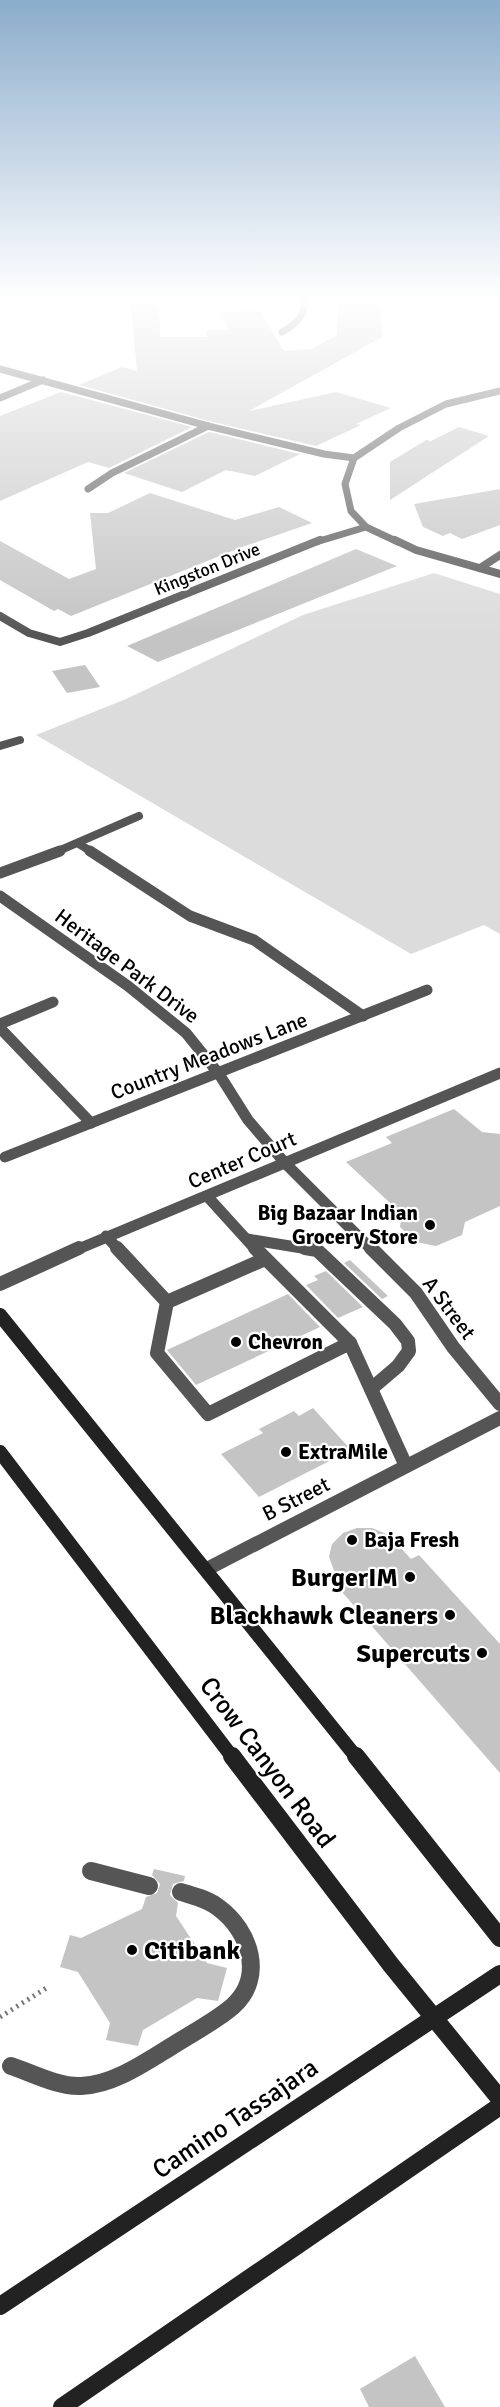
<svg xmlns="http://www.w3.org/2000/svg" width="500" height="2407" font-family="Signika,sans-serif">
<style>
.green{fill:#dcdcdc}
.building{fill:#c4c4c4}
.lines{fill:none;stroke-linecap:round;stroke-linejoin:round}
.path{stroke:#777;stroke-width:5;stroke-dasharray:2 4.5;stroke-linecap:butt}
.lane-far2{stroke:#555;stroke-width:11}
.lane-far1{stroke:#555;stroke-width:14}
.lane{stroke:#555;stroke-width:18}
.street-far3{stroke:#555;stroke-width:7}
.street-far2{stroke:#555;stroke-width:8}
.street-far1{stroke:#555;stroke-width:11}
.street{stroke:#555;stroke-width:14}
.secondary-far1{stroke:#222;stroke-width:14}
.secondary{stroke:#222;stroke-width:18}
.poi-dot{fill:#000;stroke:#fff;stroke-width:2}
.labels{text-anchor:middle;stroke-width:4.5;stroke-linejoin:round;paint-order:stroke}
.far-street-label{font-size:18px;fill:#000;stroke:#fff}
.street-label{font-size:21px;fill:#000;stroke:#fff}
.poi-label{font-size:21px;font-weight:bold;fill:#000;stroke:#fff;text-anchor:start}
.near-poi-label{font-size:26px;font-weight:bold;fill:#000;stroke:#fff;text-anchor:end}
.near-street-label{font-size:26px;fill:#000;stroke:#fff}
</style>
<rect width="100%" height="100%" fill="#fff"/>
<path class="green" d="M 434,573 L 500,594 L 500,934 L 484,925 L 411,954 L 36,735 L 126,699 L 303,615 Z"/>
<g class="building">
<path d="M 130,298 L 159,298 L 160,337 L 207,337 L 206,330 L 229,330 L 220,313 L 260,310 L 284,351 L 312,349 L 337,335 L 338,298 L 380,298 L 382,337 L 249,411 L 336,392 L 391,408 L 356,424 L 361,425 L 316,446 L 209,421 L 79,385 L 122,367 L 137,371 Z"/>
<path d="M 61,392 L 192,427 L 109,468 L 88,462 L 0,501 L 0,416 Z"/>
<path d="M 459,427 L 489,436 L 390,500 L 390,462 L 426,440 L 431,441 Z"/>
<path d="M 209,432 L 300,454 L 255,476 L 226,470 L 182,492 L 124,473 Z"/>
<path d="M 500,489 L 500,525 L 462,539 L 450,533 L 443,536 L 423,527 L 414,504 Z"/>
<path d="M 150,493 L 235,520 L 279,507 L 312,523 L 242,547 L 71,616 L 58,609 L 54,611 L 0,580 L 0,541 L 69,579 L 96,569 L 90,513 L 108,513 Z"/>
<path d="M 356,549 L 397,566 L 158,662 L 127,646 Z"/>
<path d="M 85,665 L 100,687 L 67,693 L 52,671 Z"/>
<path d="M 454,1109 L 482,1132 L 500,1134 L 500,1206 L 465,1222 L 462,1235 L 436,1246 L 416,1242 L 400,1227 L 402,1214 L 346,1162 L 392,1143 L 386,1137 Z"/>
<path d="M 350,1260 L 388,1296 L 382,1299 L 344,1263 Z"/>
<path d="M 326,1271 L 363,1307 L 338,1318 L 306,1285 L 318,1280 L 314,1276 Z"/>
<path d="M 288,1294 L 320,1327 L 196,1385 L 167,1350 Z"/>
<path d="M 313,1408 L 351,1450 L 259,1497 L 221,1454 L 263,1433 L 259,1429 L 294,1411 L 299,1416 Z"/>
<path d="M 357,1528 L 372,1528 L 389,1535 L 411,1559 L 419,1555 L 500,1644 L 500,1773 L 342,1592 L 329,1557 L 332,1544 L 343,1533 Z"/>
<path d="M 154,1869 L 185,1876 L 184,1881 L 173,1884 L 170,1895 L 178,1903 L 176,1916 L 207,1963 L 227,1968 L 218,2001 L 197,1998 L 143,2030 L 138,2046 L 106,2040 L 110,2023 L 78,1972 L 60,1967 L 70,1935 L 81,1938 L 142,1909 L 146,1897 L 157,1893 L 160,1884 L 152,1875 Z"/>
<path d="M 415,2356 L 445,2407 L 369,2407 L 360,2389 Z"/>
</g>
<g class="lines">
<path class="path" d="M 0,2017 L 48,1987"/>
<g class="lane-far2">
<path d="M 285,1163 L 372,1250"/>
<path d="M 207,1196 L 256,1250"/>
<path d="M 106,1236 L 119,1250"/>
<path d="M 247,1239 L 314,1250"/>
</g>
<g class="lane-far1">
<path d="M 117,1248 L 167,1302 L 157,1353 L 208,1414 L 350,1343 L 406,1466"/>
<path d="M 255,1248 L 350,1343"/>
<path d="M 305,1248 L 317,1250 L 395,1324 L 408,1341 L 409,1351 L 398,1366 L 371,1389"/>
<path d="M 371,1248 L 416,1293 L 453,1347 L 500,1404"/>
<path d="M 167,1302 L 265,1259"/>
<path d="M 207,1569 L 500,1418"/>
</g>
<g class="lane">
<path d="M 91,1871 L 149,1886"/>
<path d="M 11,2066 C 32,2073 58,2087 81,2086 C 113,2085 146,2062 172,2046 C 192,2033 216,2021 233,2006 C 265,1977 250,1931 219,1908 C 208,1899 194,1896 181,1892"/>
</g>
<g class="street-far3">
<path d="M 282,332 C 296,324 307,315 304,298"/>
<path d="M 0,369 L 208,426 L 324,454 L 354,458"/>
<path d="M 0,398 L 43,380"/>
<path d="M 88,489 L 112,473 L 208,426"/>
<path d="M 316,542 L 366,527"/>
<path d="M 398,542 L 366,527 L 351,511 L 345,484 L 354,458 L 399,428 L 446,404 L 500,391"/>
</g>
<g class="street-far2">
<path d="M 395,540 L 416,550 L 500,574"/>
<path d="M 480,568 L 500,555"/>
<path d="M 0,616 L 29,633 L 60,642 L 88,633 L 320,540"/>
<path d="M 0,746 L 20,740"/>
<path d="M 79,844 L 92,852"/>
<path d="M 56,852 L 139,816"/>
</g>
<g class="street-far1">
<path d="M 90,851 L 190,916 L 254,940 L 363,1016"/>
<path d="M 0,873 L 60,851"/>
<path d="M 0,896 L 128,986 L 186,1033 L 219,1074 L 248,1120 L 285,1163"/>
<path d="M 0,1024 L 53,1002"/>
<path d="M 0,1028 L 91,1123"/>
<path d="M 5,1157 L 427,990"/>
<path d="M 76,1250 L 500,1073"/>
</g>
<path class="street" d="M 0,1284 L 79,1248"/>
<g class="secondary-far1">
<path d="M 0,1315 L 357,1758"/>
<path d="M 0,1452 L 233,1758"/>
</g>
<g class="secondary">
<path d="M 232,1756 L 391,1965 L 500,2099"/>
<path d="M 356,1756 L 500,1938"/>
<path d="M 0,2306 L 500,1974"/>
<path d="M 62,2407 L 500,2106"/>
</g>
</g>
<linearGradient id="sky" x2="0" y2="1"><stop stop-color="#8cadcc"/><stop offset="0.47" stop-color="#fff"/><stop offset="1" stop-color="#fff" stop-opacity="0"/></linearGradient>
<rect width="500" height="635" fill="url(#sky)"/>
<g class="poi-dot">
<circle cx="430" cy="1225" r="6"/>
<circle cx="236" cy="1342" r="6"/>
<circle cx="286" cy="1452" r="6"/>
<circle cx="352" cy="1540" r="6"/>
<circle cx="410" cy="1577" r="6"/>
<circle cx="450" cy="1615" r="6"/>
<circle cx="482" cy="1653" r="6"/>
<circle cx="132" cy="1950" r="6"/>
</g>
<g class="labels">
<g class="far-street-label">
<text transform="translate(207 569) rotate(-22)" y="6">Kingston Drive</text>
</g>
<g class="street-label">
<text transform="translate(127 966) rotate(37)" y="7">Heritage Park Drive</text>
<text transform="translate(209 1056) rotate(-21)" y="7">Country Meadows Lane</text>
<text transform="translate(242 1160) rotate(-23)" y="7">Center Court</text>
<text transform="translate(449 1308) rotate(53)" y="7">A Street</text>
<text transform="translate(296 1499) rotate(-27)" y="7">B Street</text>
</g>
<g class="poi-label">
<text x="418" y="1220" text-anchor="end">Big Bazaar Indian<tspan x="418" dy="24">Grocery Store</tspan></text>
<text x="248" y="1349">Chevron</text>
<text x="298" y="1459">ExtraMile</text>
<text x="364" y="1547">Baja Fresh</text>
</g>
<g class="near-poi-label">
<text x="398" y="1586">BurgerIM</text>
<text x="438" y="1624">Blackhawk Cleaners</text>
<text x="470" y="1662">Supercuts</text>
<text x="144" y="1959" text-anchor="start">Citibank</text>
</g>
<g class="near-street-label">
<text transform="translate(268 1762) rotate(53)" y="9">Crow Canyon Road</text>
<text transform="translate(235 2118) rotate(-34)" y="9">Camino Tassajara</text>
</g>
</g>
</svg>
